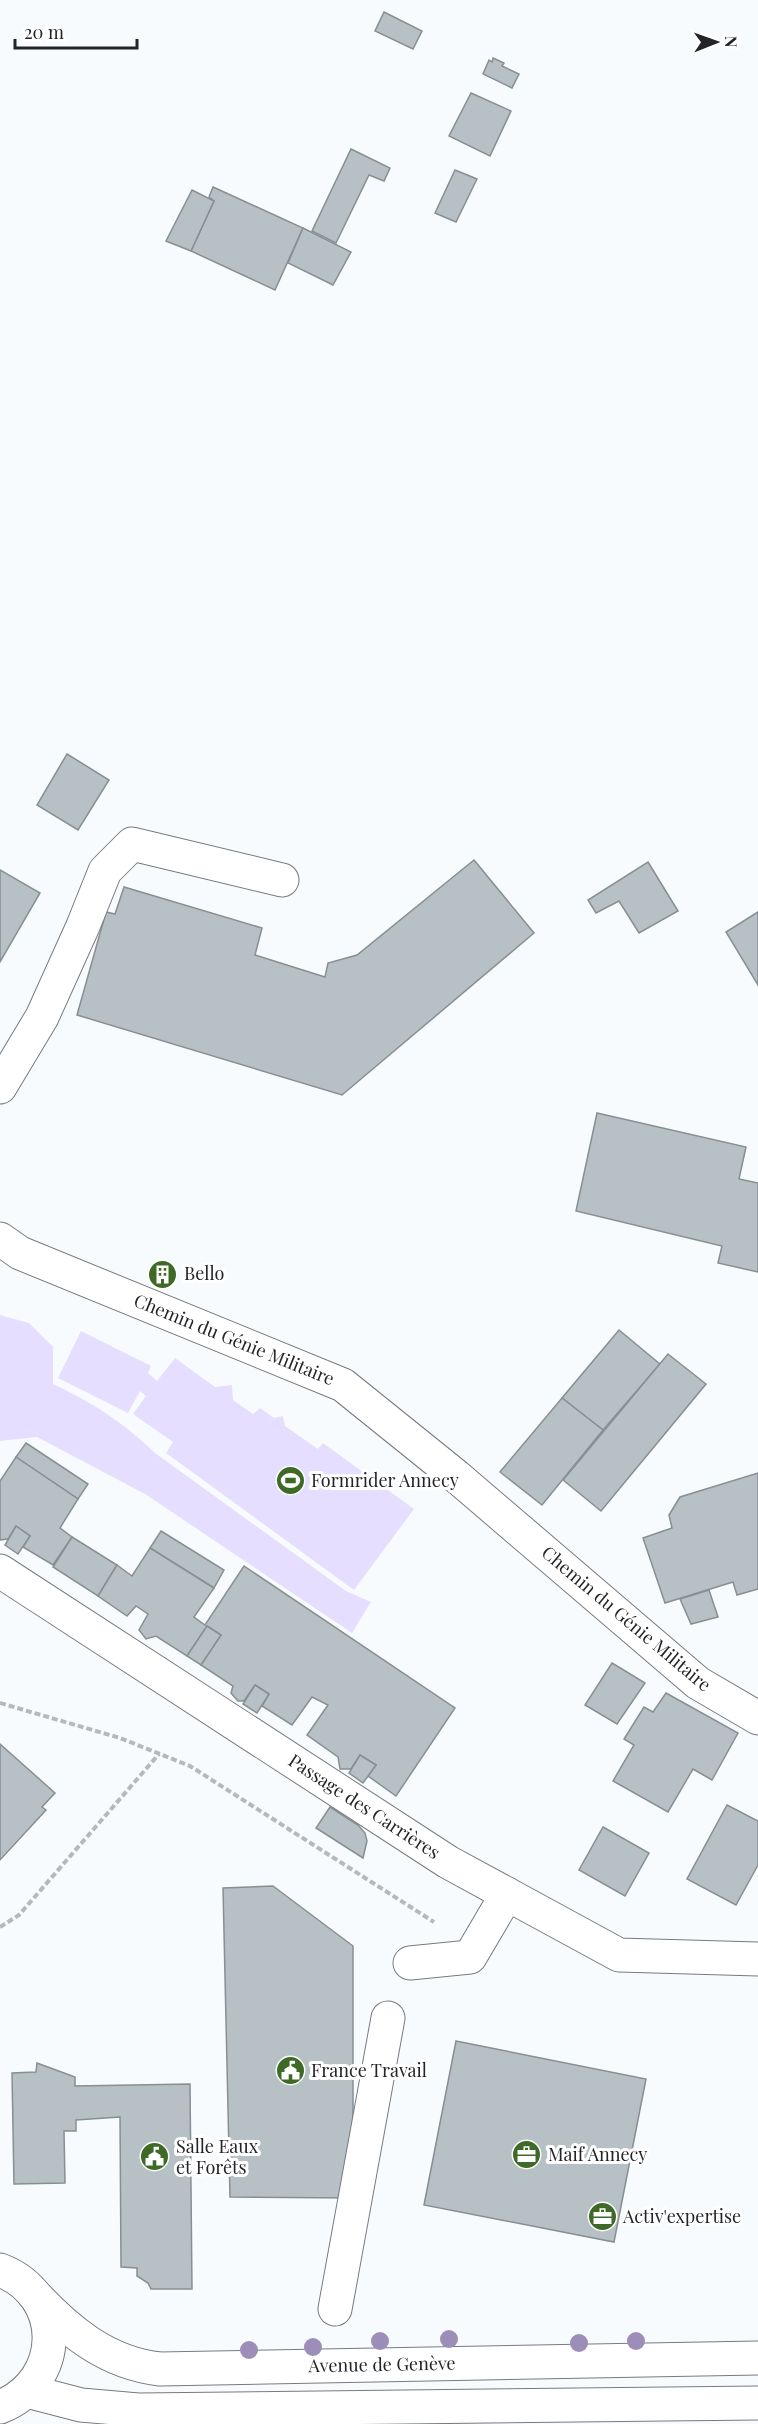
<svg xmlns="http://www.w3.org/2000/svg" width="758" height="2424" font-family="'Playfair Display',serif">
<style>
.green{fill:#e6deff}
.building{fill:#b7c0c4;stroke:#878f93;stroke-width:1.5}
.lines{fill:none;stroke-linecap:round;stroke-linejoin:round}
.minor-casing{stroke:#767b81;stroke-width:35}
.major-casing{stroke:#767b81;stroke-width:35}
.path{stroke:#b6b9bc;stroke-width:4;stroke-dasharray:6 3;stroke-linecap:butt}
.minor{stroke:#fff;stroke-width:33}
.major{stroke:#fff;stroke-width:33}
.tree{fill:#9c8eb8}
.labels{text-anchor:middle;stroke-width:6;stroke-linejoin:round;paint-order:stroke}
.poi-label{font-size:18px;fill:#222427;stroke:#fff;text-anchor:start}
.street-label{font-size:18px;fill:#222427;stroke:#fff}
</style>
<rect width="100%" height="100%" fill="#f8fbfe"/>
<g class="green">
<path d="M 0,1315 L 29,1323 L 53,1347 L 53,1384 C 92,1402 124,1423 155,1453 L 346,1591 L 371,1602 L 352,1633 L 145,1494 L 37,1437 L 0,1441 Z"/>
<path d="M 81,1331 L 151,1366 L 148,1373 L 157,1381 L 175,1358 L 215,1387 L 232,1385 L 233,1400 L 253,1414 L 260,1408 L 274,1418 L 283,1416 L 285,1426 L 318,1449 L 323,1443 L 414,1509 L 354,1590 L 166,1453 L 173,1442 L 133,1414 L 146,1396 L 140,1391 L 128,1413 L 58,1378 Z"/>
</g>
<g class="building">
<path d="M 384,12 L 422,31 L 413,49 L 375,31 Z"/>
<path d="M 493,58 L 504,63 L 502,66 L 519,74 L 512,88 L 483,74 L 489,60 L 492,62 Z"/>
<path d="M 471,93 L 511,111 L 490,156 L 449,136 Z"/>
<path d="M 351,149 L 390,168 L 384,181 L 369,175 L 336,243 L 312,231 Z"/>
<path d="M 455,170 L 477,179 L 456,222 L 435,213 Z"/>
<path d="M 213,187 L 303,228 L 275,290 L 191,251 L 214,201 L 209,197 Z"/>
<path d="M 192,190 L 214,201 L 191,251 L 166,241 Z"/>
<path d="M 303,228 L 351,252 L 333,285 L 288,263 Z"/>
<path d="M 67,754 L 109,780 L 78,830 L 37,805 Z"/>
<path d="M 474,860 L 534,933 L 342,1095 L 77,1015 L 106,912 L 115,914 L 124,887 L 262,928 L 255,955 L 325,977 L 328,963 L 357,955 Z"/>
<path d="M 648,862 L 678,911 L 639,933 L 619,901 L 596,913 L 588,900 Z"/>
<path d="M 0,870 L 40,893 L 0,962 Z"/>
<path d="M 758,912 L 758,985 L 726,932 Z"/>
<path d="M 597,1113 L 746,1147 L 739,1179 L 758,1183 L 758,1272 L 718,1263 L 722,1246 L 576,1211 Z"/>
<path d="M 158,1264 L 172,1269 L 168,1284 L 153,1279 Z"/>
<path d="M 619,1330 L 660,1364 L 603,1430 L 562,1398 Z"/>
<path d="M 668,1354 L 706,1384 L 601,1511 L 563,1480 Z"/>
<path d="M 562,1398 L 603,1430 L 542,1505 L 500,1472 Z"/>
<path d="M 26,1443 L 88,1484 L 78,1499 L 16,1457 Z"/>
<path d="M 16,1457 L 78,1499 L 60,1528 L 72,1537 L 53,1565 L 23,1547 L 30,1536 L 16,1526 L 8,1539 L 0,1540 L 0,1481 Z"/>
<path d="M 758,1473 L 758,1589 L 737,1595 L 733,1582 L 665,1603 L 643,1538 L 672,1528 L 669,1515 L 680,1497 Z"/>
<path d="M 16,1526 L 30,1536 L 18,1554 L 5,1545 Z"/>
<path d="M 161,1531 L 224,1570 L 214,1588 L 150,1548 Z"/>
<path d="M 72,1537 L 117,1565 L 98,1596 L 53,1567 Z"/>
<path d="M 150,1548 L 214,1588 L 194,1617 L 205,1625 L 244,1566 L 455,1708 L 396,1796 L 368,1776 L 376,1765 L 360,1755 L 351,1769 L 340,1769 L 338,1757 L 307,1735 L 328,1705 L 312,1697 L 292,1725 L 262,1706 L 269,1694 L 255,1685 L 244,1701 L 238,1701 L 231,1693 L 233,1686 L 201,1665 L 221,1635 L 207,1626 L 187,1656 L 156,1636 L 146,1639 L 139,1630 L 148,1614 L 136,1606 L 127,1616 L 98,1596 L 117,1565 L 132,1576 Z"/>
<path d="M 709,1590 L 718,1617 L 691,1624 L 680,1599 Z"/>
<path d="M 207,1626 L 221,1635 L 201,1665 L 187,1656 Z"/>
<path d="M 612,1663 L 645,1683 L 617,1724 L 585,1705 Z"/>
<path d="M 255,1685 L 269,1694 L 257,1713 L 243,1704 Z"/>
<path d="M 666,1693 L 738,1733 L 712,1780 L 693,1769 L 668,1812 L 613,1781 L 634,1745 L 624,1739 L 644,1707 L 653,1712 Z"/>
<path d="M 0,1744 L 55,1793 L 42,1807 L 46,1810 L 0,1860 Z"/>
<path d="M 360,1755 L 376,1765 L 363,1783 L 349,1773 Z"/>
<path d="M 727,1805 L 758,1821 L 758,1865 L 736,1905 L 687,1879 Z"/>
<path d="M 330,1807 L 358,1825 L 365,1833 L 367,1841 L 363,1858 L 316,1828 Z"/>
<path d="M 603,1827 L 649,1853 L 625,1896 L 579,1870 Z"/>
<path d="M 273,1886 L 353,1946 L 353,2198 L 230,2197 L 223,1888 Z"/>
<path d="M 456,2041 L 646,2079 L 614,2242 L 424,2205 Z"/>
<path d="M 37,2063 L 75,2077 L 75,2086 L 190,2084 L 192,2289 L 151,2289 L 148,2283 L 137,2276 L 137,2268 L 121,2267 L 120,2117 L 76,2120 L 76,2131 L 64,2131 L 65,2183 L 14,2184 L 12,2073 L 36,2072 Z"/>
</g>
<g class="lines">
<defs>
<g id="minor">
<path d="M 0,1087 L 42,1017 L 83,926 L 105,871 L 132,844 L 282,880"/>
<path d="M 0,1239 L 20,1253 L 343,1385 L 456,1476 L 698,1683 L 758,1718"/>
<path d="M 0,1571 L 448,1862 L 619,1955 L 758,1959"/>
<path d="M 410,1963 L 470,1957 L 507,1894"/>
<path d="M 335,2309 L 388,2018"/>
</g>
<g id="major">
<path d="M 0,2270 C 66,2295 65,2381 0,2407"/>
<path d="M 32,2292 C 67,2330 106,2363 160,2369 L 758,2358"/>
<path d="M 27,2391 L 81,2405 L 138,2410 L 758,2403"/>
</g>
</defs>
<use href="#minor" class="minor-casing"/>
<use href="#major" class="major-casing"/>
<g class="path">
<path d="M 0,1703 L 120,1738 L 190,1766 L 434,1922"/>
<path d="M 0,1927 L 19,1915 L 159,1754"/>
</g>
<use href="#minor" class="minor"/>
<use href="#major" class="major"/>
</g>
<g class="tree">
<circle cx="449" cy="2339" r="9"/>
<circle cx="380" cy="2341" r="9"/>
<circle cx="636" cy="2341" r="9"/>
<circle cx="579" cy="2343" r="9"/>
<circle cx="313" cy="2347" r="9"/>
<circle cx="249" cy="2350" r="9"/>
</g>
<defs>
<symbol id="building-disc" viewBox="-11 -11 22 22"><circle r="9.5" fill="#3f6926" stroke="#fff"/><path d="M-4-6H4V6H1V3H-1V6H-4ZM-2.5-4.3h1.7v1.8h-1.7ZM.8-4.3h1.7v1.8H.8ZM-2.5-1h1.7V.8h-1.7ZM.8-1h1.7V.8H.8Z" fill="#fff"/></symbol>
<symbol id="stadium-disc" viewBox="-11 -11 22 22"><circle r="9.5" fill="#3f6926" stroke="#fff"/><path d="M0-5a6.5 5 0 1 0 0 10a6.5 5 0 1 0 0-10ZM-3.5-1.8h7v3.6h-7Z" fill="#fff"/></symbol>
<symbol id="civic-disc" viewBox="-11 -11 22 22"><circle r="9.5" fill="#3f6926" stroke="#fff"/><path d="M-.6-6.5H3V-4.5H.6V-3L4-1V1h2V6H-6V1h2V-1L-.6-3ZM-1.2 2.5V6h2.4V2.5Z" fill="#fff"/></symbol>
<symbol id="office-disc" viewBox="-11 -11 22 22"><circle r="9.5" fill="#3f6926" stroke="#fff"/><path d="M-6-3h4V-5.5h4V-3h4V5H-6ZM-1-4.5V-3h2v-1.5ZM-6 0V1H6V0Z" fill="#fff"/></symbol>
</defs>
<g fill-rule="evenodd">
<use href="#building-disc" x="146" y="1258" width="33" height="33"/>
<use href="#stadium-disc" x="274" y="1464" width="33" height="33"/>
<use href="#civic-disc" x="274" y="2054" width="33" height="33"/>
<use href="#office-disc" x="510" y="2138" width="33" height="33"/>
<use href="#civic-disc" x="138" y="2140" width="33" height="33"/>
<use href="#office-disc" x="586" y="2200" width="33" height="33"/>
</g>
<g class="labels">
<g class="poi-label">
<text x="184" y="1280">Bello</text>
<text x="311" y="1487">Formrider Annecy</text>
<text x="311" y="2077">France Travail</text>
<text x="176" y="2153">Salle Eaux<tspan x="176" dy="21">et Forêts</tspan></text>
<text x="548" y="2161">Maif Annecy</text>
<text x="623" y="2223">Activ'expertise</text>
</g>
<g class="street-label">
<text transform="translate(234 1340) rotate(22)" y="6">Chemin du Génie Militaire</text>
<text transform="translate(626 1619) rotate(40)" y="6">Chemin du Génie Militaire</text>
<text transform="translate(364 1807) rotate(33)" y="6">Passage des Carrières</text>
<text transform="translate(382 2365) rotate(-1)" y="6">Avenue de Genève</text>
</g>
</g>
<g transform="translate(716 42) rotate(89)" stroke="#ffffff" stroke-width="4.5" paint-order="stroke">
<path d="M0-4.5L10 22L0 15L-10 22Z" fill="#222427"/>
<text y="-9" font-size="16" font-weight="bold" text-anchor="middle" fill="#222427">N</text>
</g>
<path d="M15 39v9h122v-9" fill="none" stroke="#222427" stroke-width="3"/>
<text x="24" y="39" font-size="18" fill="#222427" stroke="#ffffff" stroke-width="4.5" paint-order="stroke">20 m</text>
</svg>
